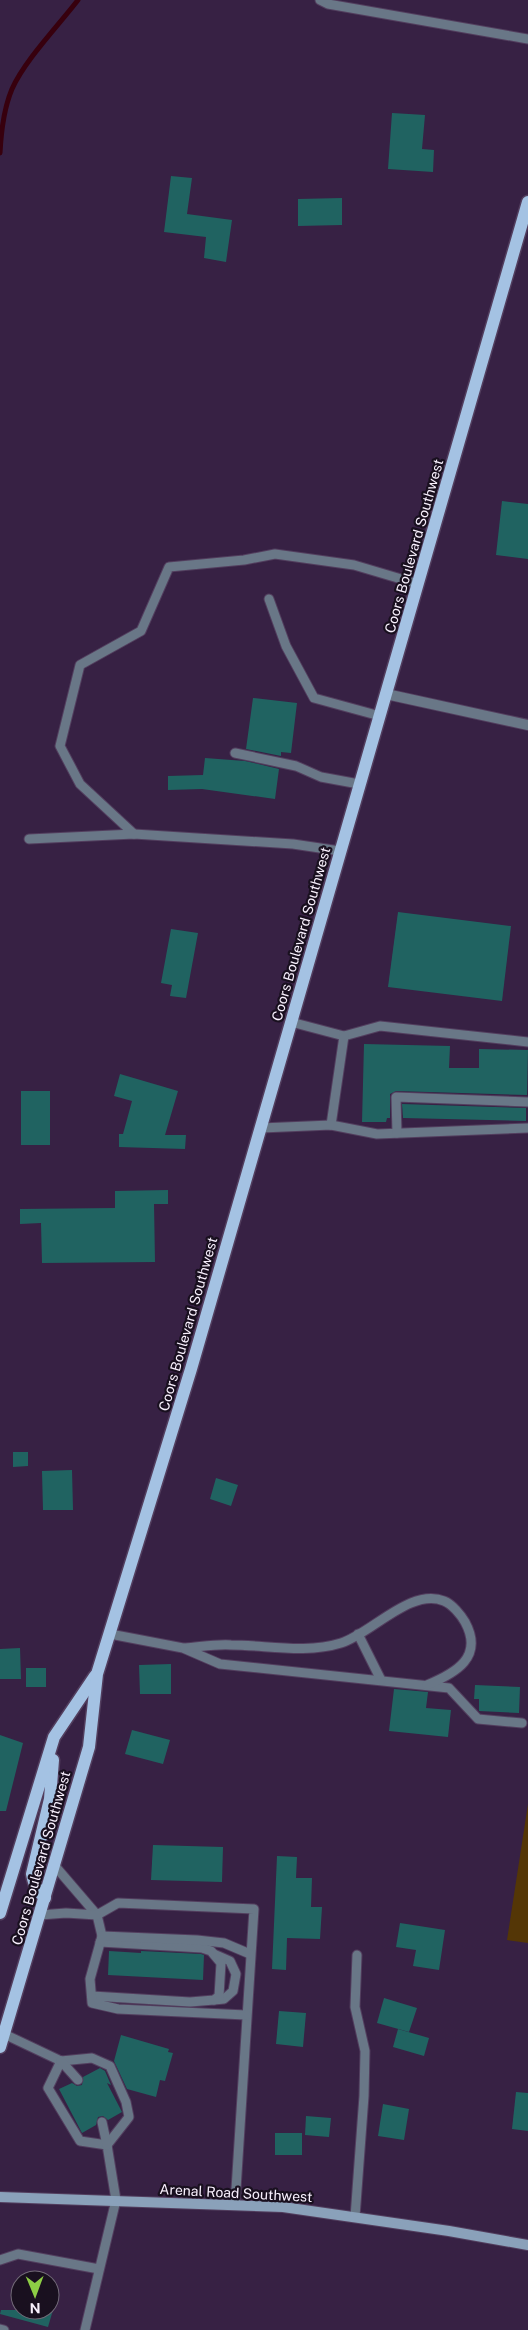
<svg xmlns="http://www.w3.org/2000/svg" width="528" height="2330" font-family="'Public Sans',sans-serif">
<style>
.green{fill:#543606}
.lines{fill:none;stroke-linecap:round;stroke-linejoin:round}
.stream{stroke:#37000e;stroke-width:5}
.building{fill:#206361}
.lane-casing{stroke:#523e5e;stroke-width:11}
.street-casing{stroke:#523e5e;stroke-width:12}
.secondary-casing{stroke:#523e5e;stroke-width:12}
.primary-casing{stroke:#523e5e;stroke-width:15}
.lane{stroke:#697787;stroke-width:9}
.street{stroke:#697787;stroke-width:10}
.secondary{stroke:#8aa1ba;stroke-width:10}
.primary{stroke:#a4c2e3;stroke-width:12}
.labels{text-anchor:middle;stroke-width:4.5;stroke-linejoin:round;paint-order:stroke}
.street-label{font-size:14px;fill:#f8f0fd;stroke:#19101f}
</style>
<rect width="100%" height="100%" fill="#372144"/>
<path class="green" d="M 528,1804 L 528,1943 L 507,1940 Z"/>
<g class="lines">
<path class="stream" d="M 0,153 C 1,133 4,108 12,89 C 25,60 58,26 78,0"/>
</g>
<g class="building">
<path d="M 392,113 L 425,115 L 422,149 L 434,150 L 433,172 L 388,169 Z"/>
<path d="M 171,176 L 192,178 L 187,214 L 232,220 L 226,262 L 204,258 L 206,237 L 164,232 Z"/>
<path d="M 342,198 L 342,225 L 298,226 L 298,199 Z"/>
<path d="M 502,501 L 528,504 L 528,559 L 496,555 Z"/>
<path d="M 253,698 L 297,703 L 291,753 L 281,752 L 281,756 L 246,749 Z"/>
<path d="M 205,758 L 245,761 L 279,769 L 275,799 L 202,789 L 168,790 L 168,776 L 203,775 Z"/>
<path d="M 398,912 L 511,926 L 502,1001 L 388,987 Z"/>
<path d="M 171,929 L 198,933 L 186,998 L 170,996 L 172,985 L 161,983 Z"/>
<path d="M 364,1044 L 450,1046 L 449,1068 L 479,1068 L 479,1049 L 528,1050 L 527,1095 L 396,1091 L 390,1094 L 390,1118 L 387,1118 L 386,1122 L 362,1122 Z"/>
<path d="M 120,1074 L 178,1091 L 165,1135 L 186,1135 L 185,1149 L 119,1147 L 119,1134 L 123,1134 L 132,1101 L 114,1096 Z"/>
<rect x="21" y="1091" width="29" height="54"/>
<path d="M 402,1104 L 526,1108 L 526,1121 L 403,1118 Z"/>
<path d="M 168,1190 L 168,1204 L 154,1204 L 155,1262 L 42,1263 L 41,1223 L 20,1224 L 20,1209 L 115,1208 L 115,1191 Z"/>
<path d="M 13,1452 L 28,1452 L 28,1466 L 13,1467 Z"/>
<path d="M 72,1470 L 73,1510 L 43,1510 L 42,1471 Z"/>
<path d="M 216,1478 L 238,1485 L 231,1506 L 210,1499 Z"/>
<path d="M 20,1648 L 21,1679 L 0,1679 L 0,1649 Z"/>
<path d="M 171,1664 L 171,1694 L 140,1694 L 139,1665 Z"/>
<rect x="26" y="1668" width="20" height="19"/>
<path d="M 475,1685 L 520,1687 L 519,1713 L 479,1711 L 479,1699 L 474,1699 Z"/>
<path d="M 394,1689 L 428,1692 L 426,1708 L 451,1710 L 448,1737 L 389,1731 Z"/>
<path d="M 132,1730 L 170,1740 L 163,1764 L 125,1754 Z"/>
<path d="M 0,1735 L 23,1743 L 6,1811 L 0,1811 Z"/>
<path d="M 153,1845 L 223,1847 L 222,1882 L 151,1880 Z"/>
<path d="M 277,1856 L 297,1857 L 296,1878 L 312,1878 L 311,1907 L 322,1907 L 320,1939 L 287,1938 L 286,1970 L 272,1969 Z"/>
<path d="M 400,1923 L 445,1930 L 439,1970 L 413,1966 L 416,1950 L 396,1947 Z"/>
<path d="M 109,1951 L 141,1953 L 141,1951 L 201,1954 L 204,1955 L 203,1980 L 108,1975 Z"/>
<path d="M 384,1998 L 417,2008 L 409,2032 L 377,2023 Z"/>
<path d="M 279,2011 L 306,2013 L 303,2047 L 276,2044 Z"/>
<path d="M 398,2029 L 429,2038 L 424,2056 L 393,2047 Z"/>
<path d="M 121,2035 L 169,2049 L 168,2052 L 173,2053 L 165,2081 L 160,2080 L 156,2097 L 127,2089 L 114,2061 Z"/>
<path d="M 100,2068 L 105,2071 L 111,2085 L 107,2083 L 122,2112 L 108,2120 L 103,2116 L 98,2117 L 96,2125 L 82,2133 L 59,2089 L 72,2083 L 77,2086 L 82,2085 L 83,2077 Z"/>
<path d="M 516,2092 L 528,2093 L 528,2131 L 512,2129 Z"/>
<path d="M 383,2104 L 409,2109 L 404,2140 L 378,2136 Z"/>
<path d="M 306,2116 L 331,2118 L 329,2137 L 305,2135 Z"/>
<rect x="275" y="2133" width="27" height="22"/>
<path d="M 1,2310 L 53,2310 L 48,2327 L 0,2314 Z"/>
</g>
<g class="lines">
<defs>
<g id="lane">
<path d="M 320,0 L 328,4 L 528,39"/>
<path d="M 269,599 L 286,646 L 314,698 L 380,716"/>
<path d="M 235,753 L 296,766 L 321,777 L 359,784"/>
<path d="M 134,834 L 80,784 L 60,746 L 80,665 L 141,631 L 169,567 L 244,560 L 275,554 L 354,565 L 418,584"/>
<path d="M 29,839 L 134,834 L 293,844 L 340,851"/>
<path d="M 291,1022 L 344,1036 L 380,1026 L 528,1042"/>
<path d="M 331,1125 L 344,1036"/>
<path d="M 261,1128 L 331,1125 L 377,1134 L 528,1128"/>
<path d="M 397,1133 L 396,1097 L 528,1102"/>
<path d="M 110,1634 L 183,1648 L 220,1664 L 449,1688 L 478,1719 L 522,1723"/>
<path d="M 358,1634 L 381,1680"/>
<path d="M 185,1648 C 200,1647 215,1644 231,1645 C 266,1645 306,1654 341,1643 C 371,1634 411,1587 444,1601 C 452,1604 461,1615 465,1622 C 484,1657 456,1673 427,1685"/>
<path d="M 55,1866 L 97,1915 L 102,1936"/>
<path d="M 40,1915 L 66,1913 L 97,1915 L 118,1903 L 254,1909 L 235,2205"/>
<path d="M 214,1954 L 230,1961 L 236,1974 L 233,1991 L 224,1999 L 214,2000"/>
<path d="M 92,1996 L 190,2002 L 214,2000 L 219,1996 L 221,1963 L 211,1951 L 202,1948 L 100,1942"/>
<path d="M 246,2015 L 118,2009 L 92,2003 L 90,1979 L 102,1936 L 197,1940 L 224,1943 L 250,1954"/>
<path d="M 4,2034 L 61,2061 L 48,2088 L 80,2141 L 107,2145 L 116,2200 L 85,2330"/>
<path d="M 61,2061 L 92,2058 L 110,2066 L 126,2102 L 129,2117 L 107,2145"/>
<path d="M 61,2061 L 78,2080"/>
<path d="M 102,2122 L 107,2145"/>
<path d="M 355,2217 L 364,2096 L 365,2051 L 355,2007 L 357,1955"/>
<path d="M 0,2260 L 18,2254 L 99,2269"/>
<path d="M 0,2329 L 4,2330"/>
</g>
<path id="street" d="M 386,694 L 528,725"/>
<path id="secondary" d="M 0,2197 L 283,2207 L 449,2231 L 528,2245"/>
<g id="primary">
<path d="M 45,1898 C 37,1891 34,1885 32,1874 L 50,1799 L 53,1760"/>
<path d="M 0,1913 L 54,1737 L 95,1676"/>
<path d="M 0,2047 L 89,1747 L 97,1674 L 191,1369 L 528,202"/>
</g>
</defs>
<use href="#lane" class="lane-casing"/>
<use href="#street" class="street-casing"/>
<use href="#secondary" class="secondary-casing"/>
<use href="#primary" class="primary-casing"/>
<use href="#lane" class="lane"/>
<use href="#street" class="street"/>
<use href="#secondary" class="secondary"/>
<use href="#primary" class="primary"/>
</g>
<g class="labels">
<g class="street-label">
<text transform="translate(414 546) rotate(-74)" y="5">Coors Boulevard Southwest</text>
<text transform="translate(301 934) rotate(-74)" y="5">Coors Boulevard Southwest</text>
<text transform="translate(188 1324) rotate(-74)" y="5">Coors Boulevard Southwest</text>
<text transform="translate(41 1858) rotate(-74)" y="5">Coors Boulevard Southwest</text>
<text transform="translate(236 2193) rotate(3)" y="5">Arenal Road Southwest</text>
</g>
</g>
<g transform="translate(35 2295) rotate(179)"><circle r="24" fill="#19101f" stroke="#726a78"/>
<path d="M0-4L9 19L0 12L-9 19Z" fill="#8dce45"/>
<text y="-8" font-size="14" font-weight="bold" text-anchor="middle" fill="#f8f0fd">N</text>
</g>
</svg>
